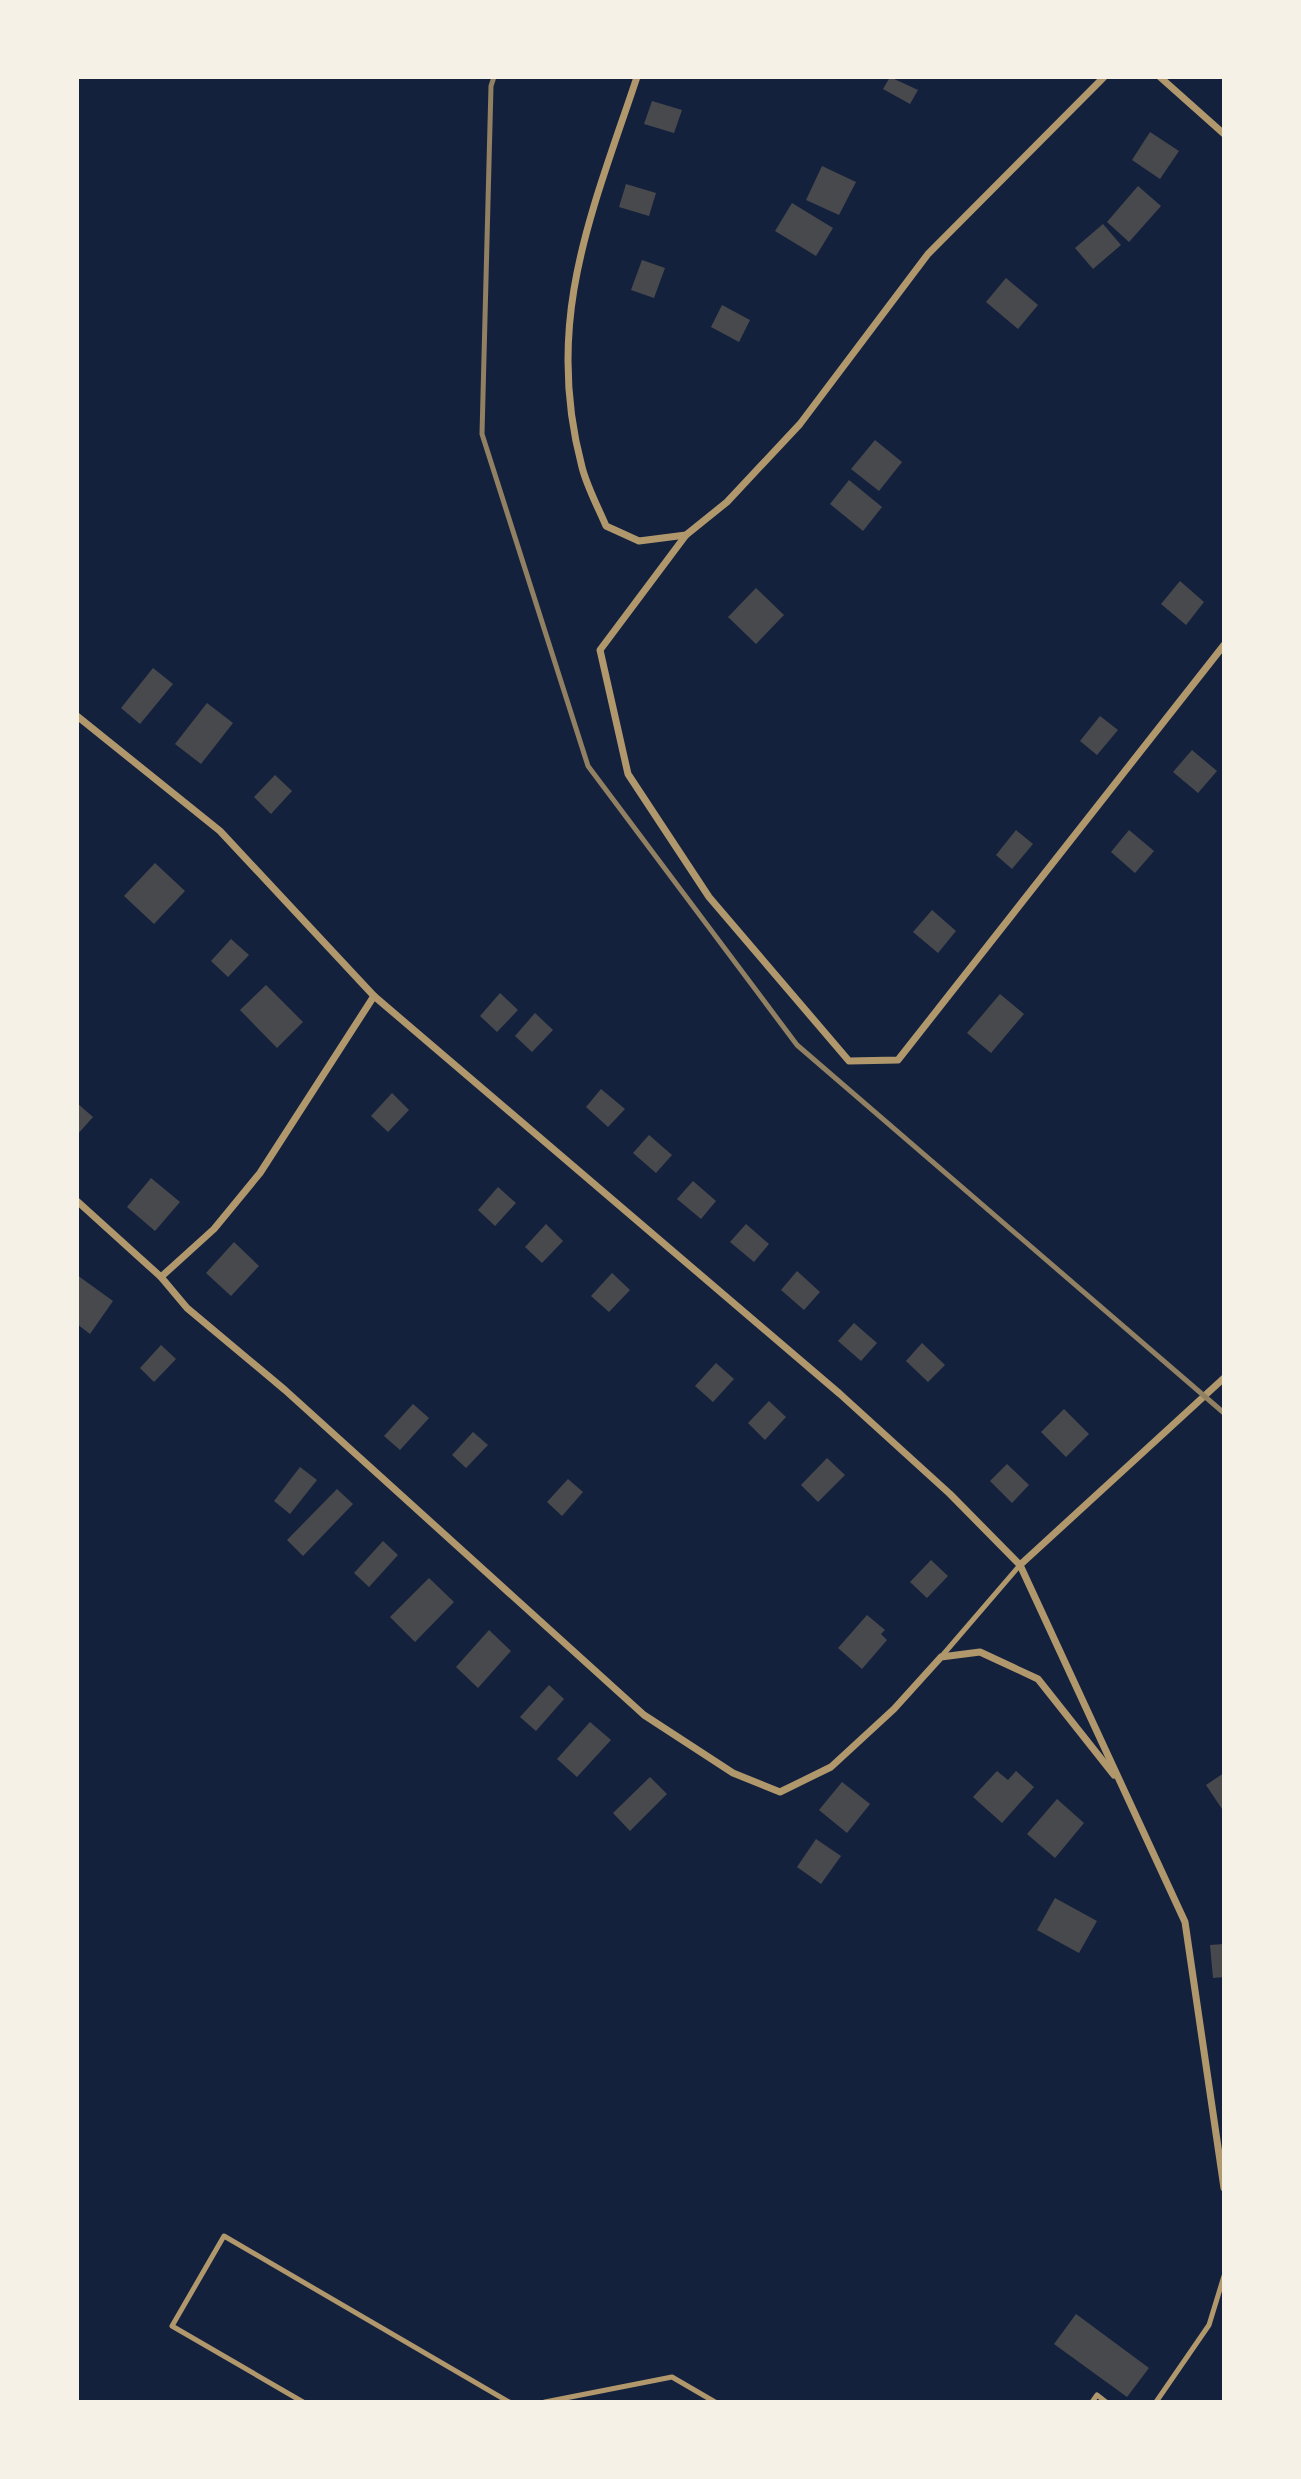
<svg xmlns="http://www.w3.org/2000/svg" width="1301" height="2479" font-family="'Fira Sans Condensed',sans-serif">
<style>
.building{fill:#48494c}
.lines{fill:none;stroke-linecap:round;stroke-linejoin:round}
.service{stroke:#b1986c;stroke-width:5}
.minor{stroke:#b1986c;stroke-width:7}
.rail{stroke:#918062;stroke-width:5}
</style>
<rect width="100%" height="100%" fill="#14213d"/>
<g class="building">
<path d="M 890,77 L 918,90 L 910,104 L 883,89 Z"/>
<path d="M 652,101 L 682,110 L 674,133 L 644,124 Z"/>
<path d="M 1150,132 L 1179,151 L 1160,179 L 1132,160 Z"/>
<path d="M 822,166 L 856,182 L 839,215 L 806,200 Z"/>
<path d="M 626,184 L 656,193 L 649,216 L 619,207 Z"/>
<path d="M 1138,186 L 1161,206 L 1129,242 L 1107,222 Z"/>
<path d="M 792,203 L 833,228 L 816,256 L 775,231 Z"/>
<path d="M 1103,224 L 1121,245 L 1093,269 L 1075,248 Z"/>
<path d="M 642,260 L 665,268 L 654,298 L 631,290 Z"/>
<path d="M 1006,278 L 1038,305 L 1018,329 L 986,302 Z"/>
<path d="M 722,305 L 750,320 L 739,342 L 711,327 Z"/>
<path d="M 875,440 L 902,462 L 879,491 L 851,469 Z"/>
<path d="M 849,480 L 882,507 L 863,531 L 830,504 Z"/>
<path d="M 1180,581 L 1204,602 L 1186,625 L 1161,604 Z"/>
<path d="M 756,588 L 784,615 L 756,644 L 728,617 Z"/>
<path d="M 153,668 L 173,684 L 140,724 L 121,708 Z"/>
<path d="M 207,703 L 233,723 L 201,764 L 175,744 Z"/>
<path d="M 1100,716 L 1118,730 L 1097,755 L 1080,741 Z"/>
<path d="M 1192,750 L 1217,771 L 1198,793 L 1173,772 Z"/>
<path d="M 275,775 L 292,791 L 271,814 L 254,797 Z"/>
<path d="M 1016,830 L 1033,844 L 1012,869 L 996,855 Z"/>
<path d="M 1129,830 L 1154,851 L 1135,873 L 1111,852 Z"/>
<path d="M 155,863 L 185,891 L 154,924 L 124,896 Z"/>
<path d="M 932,910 L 956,931 L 938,953 L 913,932 Z"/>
<path d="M 231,939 L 249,955 L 228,977 L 211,961 Z"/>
<path d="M 266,985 L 303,1022 L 277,1048 L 240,1010 Z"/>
<path d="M 500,993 L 518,1010 L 497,1032 L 480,1016 Z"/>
<path d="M 1000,994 L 1024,1014 L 991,1053 L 967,1033 Z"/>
<path d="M 535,1013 L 553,1030 L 532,1052 L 515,1036 Z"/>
<path d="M 601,1089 L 625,1109 L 608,1127 L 586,1107 Z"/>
<path d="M 392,1093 L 409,1110 L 388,1132 L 371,1116 Z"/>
<path d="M 77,1103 L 93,1117 L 77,1135 Z"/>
<path d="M 649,1135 L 672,1155 L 656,1173 L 633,1153 Z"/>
<path d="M 151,1178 L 180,1202 L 155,1231 L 127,1207 Z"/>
<path d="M 693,1181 L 716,1201 L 701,1219 L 677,1199 Z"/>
<path d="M 498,1187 L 516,1203 L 495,1226 L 478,1210 Z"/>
<path d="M 546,1224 L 563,1241 L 542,1263 L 525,1247 Z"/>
<path d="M 746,1224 L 769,1244 L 754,1262 L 730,1242 Z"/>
<path d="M 234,1242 L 259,1266 L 231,1296 L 206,1273 Z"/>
<path d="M 797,1271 L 820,1292 L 804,1310 L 781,1290 Z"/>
<path d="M 612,1273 L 630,1290 L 609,1312 L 591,1296 Z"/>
<path d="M 77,1275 L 113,1301 L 90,1334 L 77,1324 Z"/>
<path d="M 854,1323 L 877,1343 L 861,1361 L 838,1341 Z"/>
<path d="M 922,1343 L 945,1365 L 928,1382 L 906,1361 Z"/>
<path d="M 161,1345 L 176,1359 L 154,1382 L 140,1368 Z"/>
<path d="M 716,1363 L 734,1379 L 713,1402 L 695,1386 Z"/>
<path d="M 769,1401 L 786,1417 L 765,1440 L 748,1423 Z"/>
<path d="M 413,1404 L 429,1418 L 400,1450 L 384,1436 Z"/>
<path d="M 1064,1409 L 1089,1434 L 1066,1457 L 1041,1432 Z"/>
<path d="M 473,1432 L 488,1445 L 466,1468 L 452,1455 Z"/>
<path d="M 827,1458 L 845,1475 L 818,1502 L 801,1485 Z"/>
<path d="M 1007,1464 L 1029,1485 L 1012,1503 L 990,1481 Z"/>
<path d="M 300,1467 L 317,1480 L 290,1514 L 274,1501 Z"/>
<path d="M 568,1479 L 583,1492 L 562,1516 L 547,1502 Z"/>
<path d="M 337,1489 L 353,1504 L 303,1556 L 287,1540 Z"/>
<path d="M 383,1541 L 398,1555 L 369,1587 L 354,1573 Z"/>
<path d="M 931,1560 L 948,1576 L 927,1598 L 910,1582 Z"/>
<path d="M 429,1578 L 454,1602 L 415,1642 L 390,1617 Z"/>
<path d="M 867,1615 L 885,1630 L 881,1634 L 887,1640 L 862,1669 L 838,1648 Z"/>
<path d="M 489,1630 L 511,1651 L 478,1688 L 456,1667 Z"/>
<path d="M 549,1685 L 564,1699 L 536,1731 L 520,1717 Z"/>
<path d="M 590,1722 L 611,1740 L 577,1777 L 557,1759 Z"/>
<path d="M 997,1771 L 1008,1780 L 1016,1771 L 1034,1787 L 1002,1823 L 973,1797 Z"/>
<path d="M 1224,1773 L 1224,1812 L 1206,1785 Z"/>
<path d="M 650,1777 L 667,1794 L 630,1831 L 613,1813 Z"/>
<path d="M 842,1782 L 870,1804 L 847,1833 L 819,1810 Z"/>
<path d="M 1057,1799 L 1084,1823 L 1055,1858 L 1027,1834 Z"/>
<path d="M 816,1839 L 841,1856 L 821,1884 L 797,1867 Z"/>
<path d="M 1055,1898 L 1097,1921 L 1079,1953 L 1037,1930 Z"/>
<path d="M 1224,1944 L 1224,1977 L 1213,1978 L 1210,1945 Z"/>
<path d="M 1076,2314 L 1149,2368 L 1127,2397 L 1054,2344 Z"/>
</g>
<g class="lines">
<g class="service">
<path d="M 941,1657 L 1020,1565"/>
<path d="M 303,2402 L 172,2326 L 224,2236 L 509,2402"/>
<path d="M 545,2402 L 672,2377 L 715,2402"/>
<path d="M 1092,2402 L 1097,2395 L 1106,2402"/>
<path d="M 1156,2402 L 1209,2325 L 1224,2276"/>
</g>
<g class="minor">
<path d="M 637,77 C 592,212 543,321 582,467 C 587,487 598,507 606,526 L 639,541 L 686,535 L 727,502 L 800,424 L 928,254 L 1104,77"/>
<path d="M 1160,77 L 1224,134"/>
<path d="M 686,535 L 600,650 L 628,774 L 709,897 L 849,1061 L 898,1060 L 1224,645"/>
<path d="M 77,716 L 220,831 L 374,996 L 840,1394 L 950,1494 L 1020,1565 L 1185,1922 L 1224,2188"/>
<path d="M 77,1201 L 161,1277 L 187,1308 L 285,1390 L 644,1715 L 733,1773 L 780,1792 L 831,1767 L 894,1709 L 941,1657 L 980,1652 L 1038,1679 L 1114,1775"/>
<path d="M 161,1277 L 214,1229 L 260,1173 L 374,996"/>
<path d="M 1020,1565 L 1224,1378"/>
</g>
<path class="rail" d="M 494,77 L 491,86 L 482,434 L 588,766 L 797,1045 L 1224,1413"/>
</g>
<rect width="1301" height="2479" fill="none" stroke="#f6f1e7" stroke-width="158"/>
</svg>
